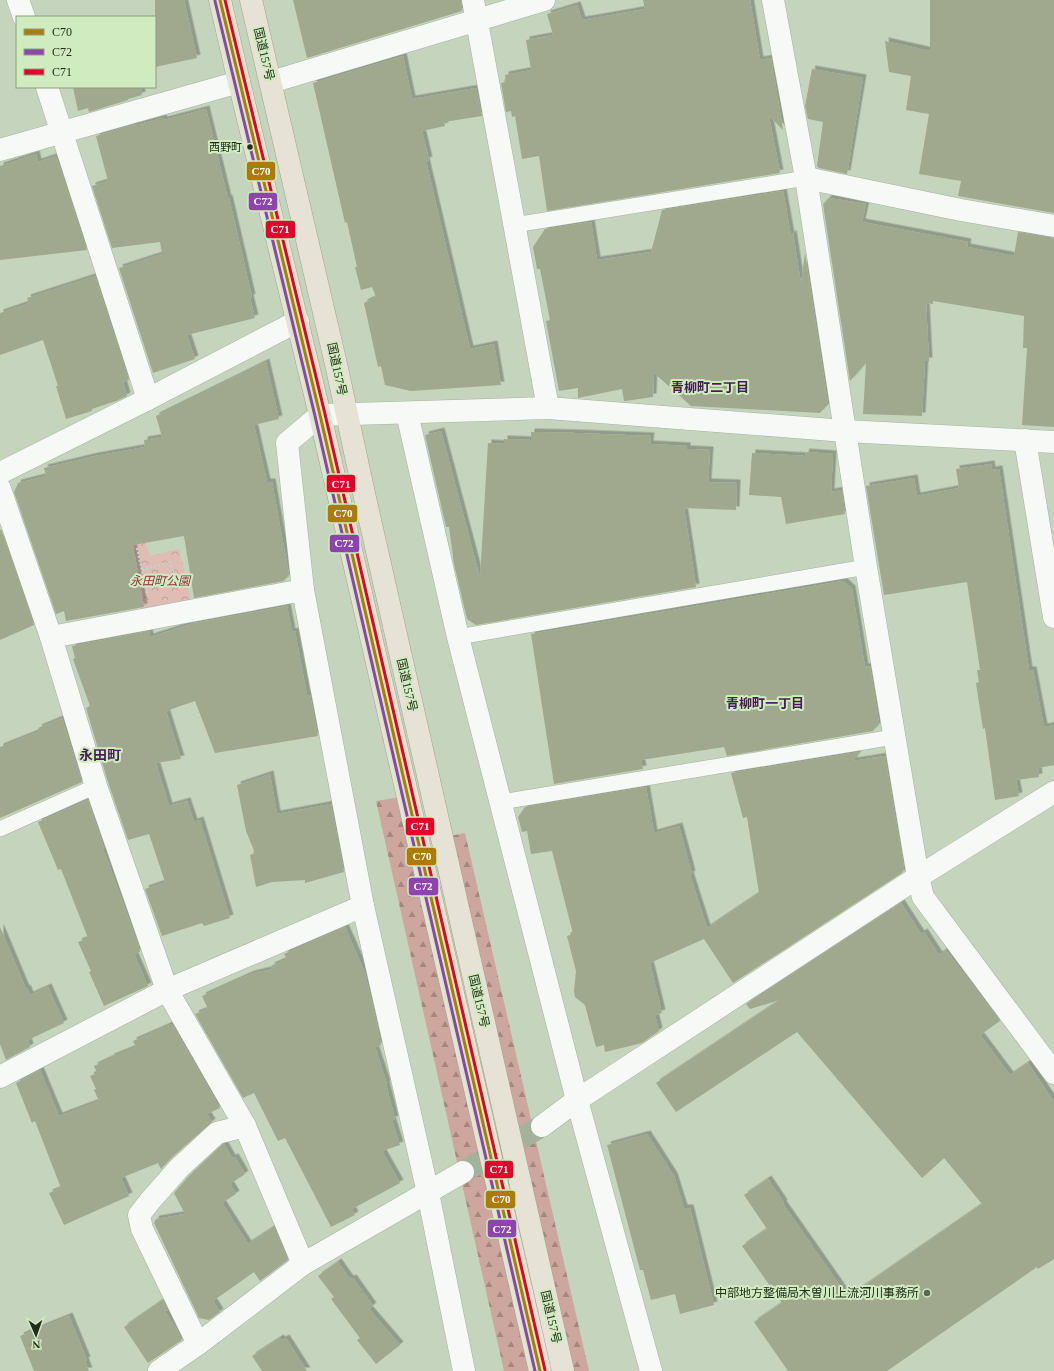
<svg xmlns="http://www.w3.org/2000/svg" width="1054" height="1371" font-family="'Times New Roman','Noto Sans JP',serif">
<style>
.forest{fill:url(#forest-firs)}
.park{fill:url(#park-crowns)}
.building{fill:#a0a88e;filter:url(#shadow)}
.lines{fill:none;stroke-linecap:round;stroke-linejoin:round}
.minor-tunnel{stroke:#a4b29c;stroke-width:22;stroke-dasharray:22 11;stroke-linecap:butt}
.service-casing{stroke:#a6b19f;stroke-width:16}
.minor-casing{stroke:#a6b19f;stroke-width:23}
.tertiary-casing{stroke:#a6b19f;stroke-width:23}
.trunk-casing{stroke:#a4a38b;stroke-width:23}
.path{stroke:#cbd0c8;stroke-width:2.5;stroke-dasharray:2 2;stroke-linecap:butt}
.service{stroke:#f6f9f5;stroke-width:15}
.minor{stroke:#f6f9f5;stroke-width:22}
.tertiary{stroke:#f6f9f5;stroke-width:22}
.trunk{stroke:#e6e2d5;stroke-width:22}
.bus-1-casing{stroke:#d0ebbf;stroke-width:6}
.bus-2-casing{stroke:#d0ebbf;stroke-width:6}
.bus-3-casing{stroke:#d0ebbf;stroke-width:6}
.bus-1{stroke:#ac7b09;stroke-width:3}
.bus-2{stroke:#8e44ad;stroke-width:3}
.bus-3{stroke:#e4002b;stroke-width:3}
.bus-dot{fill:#222c1b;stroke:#d0ebbf;stroke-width:1.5}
.poi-dot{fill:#5b6753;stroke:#d0ebbf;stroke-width:1.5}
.labels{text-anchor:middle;stroke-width:4;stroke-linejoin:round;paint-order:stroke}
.bus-label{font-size:11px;fill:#222c1b;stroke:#d0ebbf;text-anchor:end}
.street-label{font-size:12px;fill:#222c1b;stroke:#d0ebbf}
.park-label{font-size:12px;font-style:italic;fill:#8e2d3e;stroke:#d0ebbf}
.poi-label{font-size:12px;fill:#222c1b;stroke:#d0ebbf;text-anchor:end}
.neighbourhood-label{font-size:13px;font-weight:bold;fill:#421d53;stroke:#d0ebbf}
.quarter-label{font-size:14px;font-weight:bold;fill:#421d53;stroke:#d0ebbf}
.line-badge{stroke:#d0ebbf;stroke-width:1.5}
.badge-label{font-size:11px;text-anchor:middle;font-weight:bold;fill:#fff}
</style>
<defs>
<pattern id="forest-firs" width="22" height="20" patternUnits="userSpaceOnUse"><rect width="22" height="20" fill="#cca69f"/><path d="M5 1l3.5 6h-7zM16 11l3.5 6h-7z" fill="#a58781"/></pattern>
<pattern id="park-crowns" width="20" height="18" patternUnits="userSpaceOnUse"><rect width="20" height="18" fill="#dfbcb4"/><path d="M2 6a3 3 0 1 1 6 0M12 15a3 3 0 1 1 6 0" fill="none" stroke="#bfa29a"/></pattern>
<filter id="shadow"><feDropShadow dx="3.5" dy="-3.5" stdDeviation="0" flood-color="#0004"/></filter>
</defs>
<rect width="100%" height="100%" fill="#c5d4bc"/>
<g class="forest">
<path d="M 400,797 L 529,1371 L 504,1371 L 376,801 Z"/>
<path d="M 465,833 L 589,1371 L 569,1371 L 445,837 Z"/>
</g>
<path class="park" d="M 142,535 L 150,556 L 179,549 L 191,599 L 143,613 L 123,542 Z"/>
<g class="building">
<path d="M 155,0 L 184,0 L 197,58 L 155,67 Z"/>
<path d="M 293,0 L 461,0 L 462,11 L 307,58 Z"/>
<path d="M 643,0 L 750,0 L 760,60 L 771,58 L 775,81 L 783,130 L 769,116 L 780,173 L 547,211 L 539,156 L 522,159 L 515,116 L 512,117 L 511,111 L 506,112 L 501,83 L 506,82 L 505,75 L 531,70 L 526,40 L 553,35 L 547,14 L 577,5 L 582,20 L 645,9 Z"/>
<path d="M 930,0 L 1054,0 L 1054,213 L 958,196 L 961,181 L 919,174 L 929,114 L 906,110 L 911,76 L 889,72 L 885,41 L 930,51 Z"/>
<path d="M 403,56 L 412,99 L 476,88 L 482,116 L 444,122 L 445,126 L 422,131 L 429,160 L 426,161 L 470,349 L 494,344 L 501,385 L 411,391 L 385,385 L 381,366 L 378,367 L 364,303 L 376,297 L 372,287 L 361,290 L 355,267 L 357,267 L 347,222 L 345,223 L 313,83 Z"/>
<path d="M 812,69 L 863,78 L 847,174 L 819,168 L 817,166 L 823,122 L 808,119 L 805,106 Z"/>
<path d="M 73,87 L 141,87 L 142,95 L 128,99 L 128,100 L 89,112 L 88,108 L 78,111 Z"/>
<path d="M 206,109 L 228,199 L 229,198 L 252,297 L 250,298 L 255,318 L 187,335 L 195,359 L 153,373 L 119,268 L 162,254 L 160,242 L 112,248 L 92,186 L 108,181 L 96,136 L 135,124 L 136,125 L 163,118 L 164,120 Z"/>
<path d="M 36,154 L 38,162 L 56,156 L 87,250 L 0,260 L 0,166 Z"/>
<path d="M 783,191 L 791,236 L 793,233 L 801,284 L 805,253 L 828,404 L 820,413 L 691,406 L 654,373 L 653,397 L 625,401 L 624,401 L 622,389 L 578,398 L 578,388 L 559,391 L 546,321 L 550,320 L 540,269 L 537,269 L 533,247 L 545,229 L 591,222 L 597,260 L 651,252 L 662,210 Z"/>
<path d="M 829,198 L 866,204 L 862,222 L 968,242 L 967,247 L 1014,256 L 1018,232 L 1054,238 L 1054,427 L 1022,425 L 1027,348 L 1023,348 L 1024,316 L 933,301 L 933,304 L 926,303 L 929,361 L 925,361 L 922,416 L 863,414 L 866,363 L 850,381 L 823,204 Z"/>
<path d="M 95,276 L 129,380 L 123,382 L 127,396 L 116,401 L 92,409 L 92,411 L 66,419 L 56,386 L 58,386 L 43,340 L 0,355 L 0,313 L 29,303 L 27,298 Z"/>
<path d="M 266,362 L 279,419 L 254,425 L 267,482 L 272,482 L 279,521 L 289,574 L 284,581 L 194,598 L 184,536 L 133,545 L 144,607 L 66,621 L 64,611 L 56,614 L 14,492 L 18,483 L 46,476 L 44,468 L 95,456 L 145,447 L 144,440 L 162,437 L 156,416 Z"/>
<path d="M 441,431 L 480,578 L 488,443 L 504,444 L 504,439 L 531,440 L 531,432 L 575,433 L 651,436 L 650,444 L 687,446 L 687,449 L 710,450 L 708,482 L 737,483 L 736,510 L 684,508 L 696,587 L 476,625 L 467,619 L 454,564 L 449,527 L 446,527 L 425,435 Z"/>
<path d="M 806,452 L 833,454 L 831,492 L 842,490 L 845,514 L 786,524 L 781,497 L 749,495 L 752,453 L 805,456 Z"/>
<path d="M 991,464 L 992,470 L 999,469 L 1029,670 L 1033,670 L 1044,727 L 1054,725 L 1054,765 L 1038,768 L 1039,777 L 1016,780 L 1019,796 L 995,800 L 985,728 L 983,729 L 976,683 L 979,682 L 977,670 L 980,670 L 967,582 L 884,595 L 866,486 L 914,478 L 917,496 L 959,488 L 956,469 Z"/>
<path d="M 1,529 L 34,625 L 0,640 L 0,531 Z"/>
<path d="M 843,581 L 852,589 L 865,667 L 870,666 L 879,723 L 873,731 L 727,756 L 724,747 L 641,760 L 643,769 L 554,784 L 531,634 Z"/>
<path d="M 287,606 L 292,632 L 295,631 L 307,695 L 310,695 L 318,736 L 215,753 L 195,701 L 166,711 L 181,759 L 156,763 L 169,806 L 187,801 L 194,822 L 200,820 L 230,918 L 204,926 L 202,923 L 162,936 L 145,889 L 165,882 L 149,834 L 128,840 L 108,782 L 86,708 L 90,706 L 73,659 L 75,658 L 72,646 L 149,631 L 150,637 L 194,623 Z"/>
<path d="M 62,718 L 82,782 L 0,818 L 0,747 L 40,731 L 38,728 Z"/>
<path d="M 859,752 L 853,761 L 885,756 L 904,868 L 902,873 L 733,983 L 704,939 L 650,963 L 662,1013 L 655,1015 L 659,1031 L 642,1043 L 630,1046 L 605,1052 L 604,1045 L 596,1047 L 585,1005 L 575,997 L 574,991 L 576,971 L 567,936 L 573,934 L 552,851 L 531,854 L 527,831 L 522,832 L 518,817 L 525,807 L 646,787 L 654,833 L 679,826 L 692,874 L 690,875 L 707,928 L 759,893 L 747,817 L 743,818 L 731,773 Z"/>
<path d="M 270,774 L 277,814 L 331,804 L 344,872 L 305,883 L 305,880 L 272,882 L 256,887 L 250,855 L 255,853 L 246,831 L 237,785 Z"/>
<path d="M 88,800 L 104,848 L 103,848 L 138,944 L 140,952 L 134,954 L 148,986 L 104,1006 L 89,972 L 91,971 L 78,942 L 88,938 L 61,869 L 58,870 L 38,822 Z"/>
<path d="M 901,903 L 921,934 L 924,932 L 939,955 L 946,950 L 1000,1021 L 980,1035 L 1010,1075 L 1028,1063 L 1054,1102 L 1054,1259 L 1038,1269 L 1037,1267 L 887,1371 L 788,1371 L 754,1322 L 782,1303 L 742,1246 L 767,1229 L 744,1195 L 768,1179 L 784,1203 L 783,1204 L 848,1297 L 982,1204 L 944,1158 L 922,1178 L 797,1032 L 676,1112 L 656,1083 L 780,1000 L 750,1009 L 746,1004 Z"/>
<path d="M 0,927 L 26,989 L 27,988 L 30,995 L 48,987 L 64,1023 L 28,1040 L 30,1047 L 6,1060 L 0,1044 Z"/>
<path d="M 345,927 L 365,973 L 376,1019 L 381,1045 L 375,1047 L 387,1084 L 386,1084 L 395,1119 L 392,1120 L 400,1145 L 382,1151 L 400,1183 L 352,1209 L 355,1215 L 331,1227 L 285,1138 L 278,1141 L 254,1093 L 243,1098 L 195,1014 L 208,1009 L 202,996 L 251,974 L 272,969 L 271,966 L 287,959 L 284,954 Z"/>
<path d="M 172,1024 L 220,1108 L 207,1114 L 212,1122 L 170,1159 L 161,1169 L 158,1163 L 121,1178 L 129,1196 L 64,1225 L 49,1193 L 61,1188 L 35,1121 L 32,1123 L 16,1083 L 40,1070 L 59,1116 L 99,1101 L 94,1090 L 96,1089 L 90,1076 L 97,1073 L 94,1066 L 111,1058 L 111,1057 L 136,1047 L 133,1041 Z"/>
<path d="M 647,1134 L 674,1176 L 684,1208 L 690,1208 L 714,1305 L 680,1314 L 675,1294 L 651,1300 L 643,1270 L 640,1270 L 607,1145 Z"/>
<path d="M 223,1144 L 224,1144 L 232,1158 L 235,1157 L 245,1174 L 230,1184 L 236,1194 L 222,1203 L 248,1244 L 274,1227 L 288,1260 L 260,1281 L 254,1272 L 213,1301 L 220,1312 L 209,1320 L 199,1318 L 154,1223 L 156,1219 L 185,1214 L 174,1193 L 188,1177 Z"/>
<path d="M 338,1262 L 350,1279 L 353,1278 L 373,1306 L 369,1309 L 400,1345 L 376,1364 L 357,1340 L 360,1338 L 331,1299 L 334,1297 L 318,1276 Z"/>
<path d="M 163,1300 L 168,1311 L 164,1310 L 177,1330 L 182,1340 L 148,1363 L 124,1327 Z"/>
<path d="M 69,1316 L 87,1360 L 85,1361 L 89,1371 L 34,1371 L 20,1336 Z"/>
<path d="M 280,1338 L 282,1340 L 286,1338 L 307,1371 L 262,1371 L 252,1356 Z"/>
</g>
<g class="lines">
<path class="minor-tunnel" d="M 463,1172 L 542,1126"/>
<defs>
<g id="service">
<path d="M 514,225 L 806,178"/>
<path d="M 458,637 L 866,567"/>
<path d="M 501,802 L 894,737"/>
<path d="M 0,829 L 96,786"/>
</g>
<g id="minor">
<path d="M 18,0 L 24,17"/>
<path d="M 473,0 L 548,408"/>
<path d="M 773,0 L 806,178 L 866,567 L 918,877 L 923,897 L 1054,1073"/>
<path d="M 271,82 L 544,0"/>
<path d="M 47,87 L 148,399"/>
<path d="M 0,150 L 239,82"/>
<path d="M 806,178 L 961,210 L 1054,226"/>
<path d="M 407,413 L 458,637 L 577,1100 L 651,1371"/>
<path d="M 320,415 L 287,443 L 303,590 L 363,906 L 428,1193 L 464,1371"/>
<path d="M 1025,440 L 1054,617"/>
<path d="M 0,473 L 148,399 L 298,321"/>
<path d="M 0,489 L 51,637 L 96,786 L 167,990 L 245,1126 L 303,1264"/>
<path d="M 51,637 L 303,590"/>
<path d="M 0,1077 L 167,990 L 363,906"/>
<path d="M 542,1126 L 577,1100 L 918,877 L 1054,792"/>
<path d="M 198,1344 L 142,1229 L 139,1215 L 150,1201 L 179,1168 L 217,1133 L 245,1126"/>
<path d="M 159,1371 L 198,1344 L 303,1264 L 463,1172"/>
</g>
<path id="tertiary" d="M 320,415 L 548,408 L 845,431 L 1054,442"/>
<g id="trunk">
<path d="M 220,0 L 239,82 L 320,415 L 540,1371"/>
<path d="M 251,0 L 336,364 L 365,498 L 563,1371"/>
</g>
</defs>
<use href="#service" class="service-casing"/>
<use href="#minor" class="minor-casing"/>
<use href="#tertiary" class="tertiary-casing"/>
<use href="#trunk" class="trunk-casing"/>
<g class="path">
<path d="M 137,548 L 142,570"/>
<path d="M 147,593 L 142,570 L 170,562 L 176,580 L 169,588"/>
</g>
<use href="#service" class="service"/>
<use href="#minor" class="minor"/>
<use href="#tertiary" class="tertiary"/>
<use href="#trunk" class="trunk"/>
<defs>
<path id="bus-1" d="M 220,0 L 320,415 L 540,1371"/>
<path id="bus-2" d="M 215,1 L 315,416 L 535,1371"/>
<path id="bus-3" d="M 225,0 L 325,414 L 545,1370"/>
</defs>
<use href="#bus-1" class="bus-1-casing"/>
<use href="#bus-2" class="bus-2-casing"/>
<use href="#bus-3" class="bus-3-casing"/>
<use href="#bus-1" class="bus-1"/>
<use href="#bus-2" class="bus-2"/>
<use href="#bus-3" class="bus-3"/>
</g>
<circle class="bus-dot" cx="250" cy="147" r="3.5"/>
<circle class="poi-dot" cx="927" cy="1293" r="4"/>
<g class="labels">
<g class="bus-label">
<text x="242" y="151">西野町</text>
</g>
<g class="street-label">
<text transform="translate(264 54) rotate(77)" y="4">国道157号</text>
<text transform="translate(337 369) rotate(78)" y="4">国道157号</text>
<text transform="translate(407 685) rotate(77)" y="4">国道157号</text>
<text transform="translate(479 1001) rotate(77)" y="4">国道157号</text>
<text transform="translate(551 1317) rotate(77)" y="4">国道157号</text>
</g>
<g class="park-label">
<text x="160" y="585">永田町公園</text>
</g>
<g class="poi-label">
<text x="919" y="1297">中部地方整備局木曽川上流河川事務所</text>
</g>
<g class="neighbourhood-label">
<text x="710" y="392">青柳町二丁目</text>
<text x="765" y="708">青柳町一丁目</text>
</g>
<g class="quarter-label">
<text x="100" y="760">永田町</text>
</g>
</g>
<g class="line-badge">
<rect x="246" y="161" width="30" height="20" rx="4" fill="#ac7b09"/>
<rect x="248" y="192" width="30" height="19" rx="4" fill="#8e44ad"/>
<rect x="265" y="220" width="31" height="19" rx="4" fill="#e4002b"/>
<rect x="326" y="474" width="30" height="19" rx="4" fill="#e4002b"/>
<rect x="327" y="504" width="31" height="19" rx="4" fill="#ac7b09"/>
<rect x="329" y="534" width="31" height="19" rx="4" fill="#8e44ad"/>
<rect x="405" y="817" width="30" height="19" rx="4" fill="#e4002b"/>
<rect x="406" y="847" width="31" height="19" rx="4" fill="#ac7b09"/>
<rect x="408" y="877" width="31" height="19" rx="4" fill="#8e44ad"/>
<rect x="484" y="1160" width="30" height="19" rx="4" fill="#e4002b"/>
<rect x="485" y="1190" width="31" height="19" rx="4" fill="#ac7b09"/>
<rect x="487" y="1219" width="30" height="19" rx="4" fill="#8e44ad"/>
</g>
<g class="badge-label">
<text x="261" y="175">C70</text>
<text x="263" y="205">C72</text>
<text x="280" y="233">C71</text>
<text x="341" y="488">C71</text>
<text x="343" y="517">C70</text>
<text x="344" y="547">C72</text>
<text x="420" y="830">C71</text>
<text x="422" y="860">C70</text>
<text x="423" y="890">C72</text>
<text x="499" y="1173">C71</text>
<text x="501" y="1203">C70</text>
<text x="502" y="1233">C72</text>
</g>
<rect x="16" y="16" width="140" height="72" fill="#d0ebbf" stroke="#8a9f7d"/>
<rect x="24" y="29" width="20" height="6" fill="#ac7b09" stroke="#8a9f7d"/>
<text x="52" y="36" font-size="12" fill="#222c1b">C70</text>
<rect x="24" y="49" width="20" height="6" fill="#8e44ad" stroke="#8a9f7d"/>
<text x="52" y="56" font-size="12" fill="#222c1b">C72</text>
<rect x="24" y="69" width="20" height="6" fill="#e4002b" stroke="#8a9f7d"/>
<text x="52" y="76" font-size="12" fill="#222c1b">C71</text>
<g transform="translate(36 1335) rotate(178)" stroke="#d0ebbf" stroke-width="3" paint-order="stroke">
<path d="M0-3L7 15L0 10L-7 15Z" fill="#222c1b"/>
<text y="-6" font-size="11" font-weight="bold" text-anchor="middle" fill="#222c1b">N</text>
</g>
</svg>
